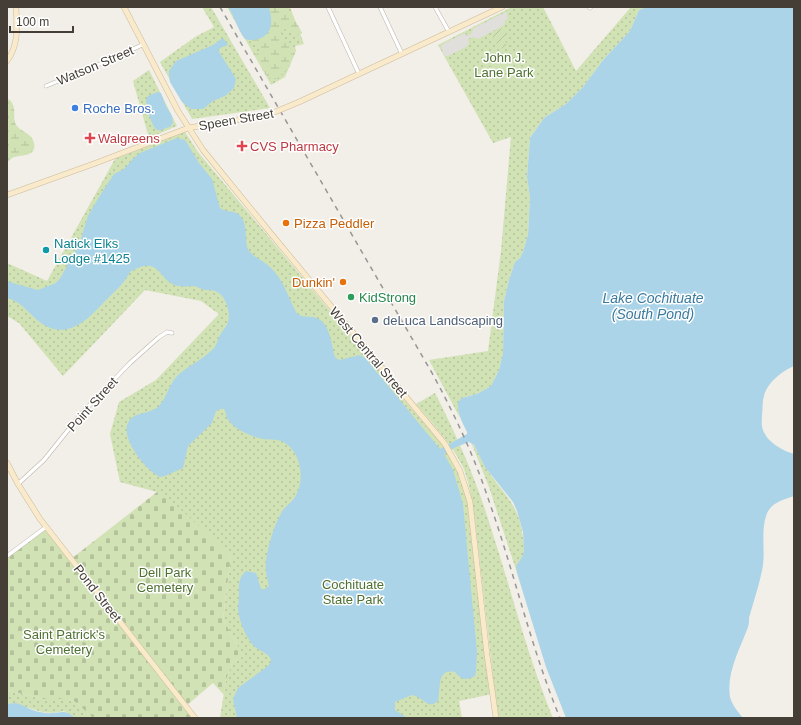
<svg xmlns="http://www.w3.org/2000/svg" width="801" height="725" font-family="Helvetica,sans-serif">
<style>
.grass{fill:url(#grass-dots)}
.wetland{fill:url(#wetland-marsh)}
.cemetery{fill:url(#cemetery-stones)}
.garden{fill:url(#garden-furrows)}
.pitch{fill:#d1e2b5}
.parking{fill:#e1dfdc}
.water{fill:#abd4e8}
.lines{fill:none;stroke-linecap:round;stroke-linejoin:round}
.street-casing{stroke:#bcb5ac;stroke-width:4.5}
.secondary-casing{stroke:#cdbc9c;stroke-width:6}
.street{stroke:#fff;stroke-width:3.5}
.secondary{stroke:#f9eacb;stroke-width:5}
.rail{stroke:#969696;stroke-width:1.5;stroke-dasharray:5 5;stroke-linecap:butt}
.secondary-bridge-casing{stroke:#cdbc9c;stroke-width:6;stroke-linecap:butt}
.secondary-bridge{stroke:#f9eacb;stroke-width:5}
.shop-dot{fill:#3f7fe0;stroke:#fff;stroke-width:1.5}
.health-dot{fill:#e0444e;stroke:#fff;stroke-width:1.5}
.food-dot{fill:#e8710a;stroke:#fff;stroke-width:1.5}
.culture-dot{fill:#0f9aa8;stroke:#fff;stroke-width:1.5}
.leisure-dot{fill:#2e9e5b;stroke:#fff;stroke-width:1.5}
.service-dot{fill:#5c6f8a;stroke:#fff;stroke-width:1.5}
.labels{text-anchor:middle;stroke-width:3;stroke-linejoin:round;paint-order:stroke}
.park-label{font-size:13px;fill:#4e7031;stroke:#fff}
.street-label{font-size:13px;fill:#453e37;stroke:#fff}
.shop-label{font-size:13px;fill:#366cbe;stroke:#fff;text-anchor:start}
.health-label{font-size:13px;fill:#be3a42;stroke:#fff;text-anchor:start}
.food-label{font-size:13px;fill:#c56008;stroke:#fff;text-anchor:start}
.culture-label{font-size:13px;fill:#0d838f;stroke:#fff;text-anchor:start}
.leisure-label{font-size:13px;fill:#27864d;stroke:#fff;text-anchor:start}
.service-label{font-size:13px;fill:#4e5e75;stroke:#fff;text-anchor:start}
.water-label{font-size:14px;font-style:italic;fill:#3a7a9e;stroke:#fff}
</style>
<defs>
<pattern id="grass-dots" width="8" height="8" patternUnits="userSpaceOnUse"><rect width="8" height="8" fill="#d1e2b5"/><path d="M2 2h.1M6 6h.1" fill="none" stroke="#b5c39c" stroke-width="1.8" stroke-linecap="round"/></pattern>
<pattern id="wetland-marsh" width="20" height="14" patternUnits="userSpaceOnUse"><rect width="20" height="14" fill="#d1e2b5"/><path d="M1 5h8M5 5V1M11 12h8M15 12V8" fill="none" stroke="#b5c39c"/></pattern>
<pattern id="cemetery-stones" width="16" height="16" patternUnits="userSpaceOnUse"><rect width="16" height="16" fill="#d1e2b5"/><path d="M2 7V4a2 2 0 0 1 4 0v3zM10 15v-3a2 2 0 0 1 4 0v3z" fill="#b5c39c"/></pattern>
<pattern id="garden-furrows" width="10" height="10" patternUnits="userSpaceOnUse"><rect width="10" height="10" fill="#d1e2b5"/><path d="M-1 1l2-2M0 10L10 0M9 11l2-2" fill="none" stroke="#b5c39c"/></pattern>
</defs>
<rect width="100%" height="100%" fill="#f2eee8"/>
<g class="grass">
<path d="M 202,7 L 211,7 L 270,108 L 192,119 L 160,62 L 195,37 L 214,27 Z"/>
<path d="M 227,7 L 290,7 L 304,44 L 295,46 L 296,51 L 285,77 L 271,85 Z"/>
<path d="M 512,7 L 543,7 L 576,71 L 631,7 L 647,7 L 639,10 L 630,31 L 604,59 L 583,87 L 566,104 L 544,118 L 530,138 L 527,177 L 530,198 L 528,235 L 523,252 L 520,258 L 515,262 L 509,280 L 504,301 L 503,353 L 499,370 L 491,386 L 477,394 L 462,398 L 458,408 L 460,418 L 429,360 L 488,351 L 501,251 L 511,137 L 493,143 L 438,45 Z"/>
<path d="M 149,70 L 177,126 L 149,138 L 133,81 Z"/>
<path d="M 185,132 L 198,152 L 426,426 L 448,449 L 467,492 L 492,694 L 459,701 L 462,718 L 220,718 L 226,680 L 232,663 L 243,656 L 223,619 L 231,555 L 157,492 L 120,482 L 110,434 L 119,402 L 156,380 L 219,314 L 201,301 L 145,290 L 63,376 L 19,323 L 7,316 L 7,263 L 47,281 L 115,159 Z"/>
<path d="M 435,393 C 457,436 476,479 490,525 C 511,589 527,655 553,718 L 499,718 L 494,685 L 474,512 C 471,497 469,481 463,467 C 451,443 433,424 416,404 Z"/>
<path d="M 471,442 C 477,449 481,459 485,466 C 502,494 520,503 523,539 C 524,543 525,547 524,551 C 523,561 516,560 517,573 L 489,487 Z"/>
<path d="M 7,690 L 42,699 L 69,699 L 77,703 L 93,718 L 75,718 L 64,711 C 52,714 43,713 32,709 C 20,706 20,702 7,704 Z"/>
</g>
<g class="wetland">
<path d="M 269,7 L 287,7 C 291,17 298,23 302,33 L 299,35 L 287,31 L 282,31 C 280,40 288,42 292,48 C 295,60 285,78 272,80 L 268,77 L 255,56 L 255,54 L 263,53 L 263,50 L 257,46 L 252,40 C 274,36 272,25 269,7 Z"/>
<path d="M 7,99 L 10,100 C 18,109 11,119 17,126 C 20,130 26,132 29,135 C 32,137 33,140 34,143 C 37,158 20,154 12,158 C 11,159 8,162 7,162 Z"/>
</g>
<path class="cemetery" d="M 157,492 L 178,507 L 231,555 L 223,619 L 243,656 L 232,663 L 226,680 L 224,695 L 213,683 L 186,706 L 195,718 L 93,718 L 77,703 L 69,699 L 42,699 L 7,690 L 7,556 L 46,527 L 71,559 Z"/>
<path class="garden" d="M 505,27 L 506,46 L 500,49 L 491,34 Z"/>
<path class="pitch" d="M 493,53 C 501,56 506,60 511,67 L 508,70 L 501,74 L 489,65 Z"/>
<path class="parking" d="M 506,12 L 507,13 L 507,16 L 508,19 L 504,21 L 505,22 L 504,25 L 478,39 L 473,37 L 468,39 L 469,44 L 466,47 L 448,56 L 445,56 L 441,48 L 443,44 L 465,33 L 467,36 L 471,34 L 474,28 Z"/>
<g class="water">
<path d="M 228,7 L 269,7 C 272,19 274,32 261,38 C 255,40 251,41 245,39 C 237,29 235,17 228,7 Z"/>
<path d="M 647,7 L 794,7 L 794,366 C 782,371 767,383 764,396 C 762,402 763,409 762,415 C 762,420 761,425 763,430 C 767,442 783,451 794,454 L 794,496 C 782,500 770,503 766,516 C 761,532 765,549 763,565 C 760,583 754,600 749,618 C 749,621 749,624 748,627 C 740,649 726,673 730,697 C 732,705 738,712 743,718 L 566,718 L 546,667 L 517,573 L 516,566 L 522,557 L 524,551 L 523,532 L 517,511 L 513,502 L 485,467 L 474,445 L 469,442 L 456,447 L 444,454 L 453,470 L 463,504 L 477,652 L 476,671 L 475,676 C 466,681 461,680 455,672 C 436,668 441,689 438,701 C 430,707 428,704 421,699 C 419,697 415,696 412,695 L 395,702 L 395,710 L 407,718 L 237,718 L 233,699 L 238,688 L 268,666 L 271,662 C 272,653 257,651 252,644 C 246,636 241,625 239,615 C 237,609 239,603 239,596 C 239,586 238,578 246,571 L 256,573 L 261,589 L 263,590 L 269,586 C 267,578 265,570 266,562 C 268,545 274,525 283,510 C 287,505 292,502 295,497 C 306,480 301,449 281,441 C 276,439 269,440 263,439 C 252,437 233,429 227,418 C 226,415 226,412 224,409 L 221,409 L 216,411 L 212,423 L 188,446 L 183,468 L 165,476 L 160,477 C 146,471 120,438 128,423 C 133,411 150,415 159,406 C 167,397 169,384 178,375 C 188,366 202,360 212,350 C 217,346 217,340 220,335 C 223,330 227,326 228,322 C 231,313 226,296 217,292 C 214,290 209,290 205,290 C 201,289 198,287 194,286 C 189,286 184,287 179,286 C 158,284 162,253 130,272 C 124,284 115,291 106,300 C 91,316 71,339 46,326 C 31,318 25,303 7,298 L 7,280 L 9,282 L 38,290 L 56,283 L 61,277 L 80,242 L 88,216 L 99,197 L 114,174 L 124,169 L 133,159 L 140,153 L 177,138 L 185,140 L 199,163 L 212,179 L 220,208 C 226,213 236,209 241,217 C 249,227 243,244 250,252 C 255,258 264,261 270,267 C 283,279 288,296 296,312 C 301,318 306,316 313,317 C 330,320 331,343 335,357 L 339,360 L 360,355 L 366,359 L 440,449 L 442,448 L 467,434 L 467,432 C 462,422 457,413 458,402 L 462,398 L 477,394 L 491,386 L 499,370 L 503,353 L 504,301 L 509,280 L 515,262 L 520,258 L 523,252 L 528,235 L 530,198 L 527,177 L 530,138 L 544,118 L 566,104 L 583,87 L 604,59 L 630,31 L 639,10 Z"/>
<path d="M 223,38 L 228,45 L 222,47 L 218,50 L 236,79 L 234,88 L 225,96 L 213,101 L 203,109 L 191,109 L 182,102 L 170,82 L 169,76 L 169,71 L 176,61 L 213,45 Z"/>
<path d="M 158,92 L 161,93 L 166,106 L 172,116 L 173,123 L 170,127 C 166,127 162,131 158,130 C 152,129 146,106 146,100 L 148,96 Z"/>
<path d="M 15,703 C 21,704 24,706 30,709 C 34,711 40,712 45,713 C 58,715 64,707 75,718 L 7,718 L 7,704 Z"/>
</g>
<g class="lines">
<defs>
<g id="street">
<path d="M 328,7 L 359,74"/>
<path d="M 380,7 L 402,54"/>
<path d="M 435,7 L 449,32"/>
<path d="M 589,7 L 590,8 L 591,7"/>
<path d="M 46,86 L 112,59 L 144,44"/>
<path d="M 18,484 L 44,460 L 81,414 L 130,363 L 158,338 L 167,332 L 172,333"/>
<path d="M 7,556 L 46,527"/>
</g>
<g id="secondary">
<path d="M 124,7 L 178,111 L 203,150 L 268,230 L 445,444 L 460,471 L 470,502 L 487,655 L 496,718"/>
<path d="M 7,61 C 19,45 17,26 16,7"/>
<path d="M 299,102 L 502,7"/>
<path d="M 7,195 L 96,163 L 188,128 L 261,116"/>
<path d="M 7,463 L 18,484 L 40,519 L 195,718"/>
</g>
</defs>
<use href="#street" class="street-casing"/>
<use href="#secondary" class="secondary-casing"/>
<use href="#street" class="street"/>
<use href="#secondary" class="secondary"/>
<path class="rail" d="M 220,7 L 432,373 C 455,415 475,458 490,504 C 515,575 531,648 560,718"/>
<defs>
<path id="secondary-bridge" d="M 261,116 L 275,112 L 299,102"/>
</defs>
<use href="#secondary-bridge" class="secondary-bridge-casing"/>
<use href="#secondary-bridge" class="secondary-bridge"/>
</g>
<circle class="shop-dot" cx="75" cy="108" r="4"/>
<g class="health-dot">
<path d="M88 132h4v4h4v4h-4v4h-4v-4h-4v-4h4z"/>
<path d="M240 140h4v4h4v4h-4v4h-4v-4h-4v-4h4z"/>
</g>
<g class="food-dot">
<circle cx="286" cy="223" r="4"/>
<circle cx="343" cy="282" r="4"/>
</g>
<circle class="culture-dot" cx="46" cy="250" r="4"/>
<circle class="leisure-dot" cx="351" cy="297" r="4"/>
<circle class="service-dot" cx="375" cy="320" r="4"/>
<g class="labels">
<g class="park-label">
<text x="504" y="62">John J.<tspan x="504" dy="15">Lane Park</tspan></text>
<text x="165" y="577">Dell Park<tspan x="165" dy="15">Cemetery</tspan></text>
<text x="353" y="589">Cochituate<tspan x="353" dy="15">State Park</tspan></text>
<text x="64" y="639">Saint Patrick's<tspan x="64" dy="15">Cemetery</tspan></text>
</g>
<g class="street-label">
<text transform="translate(95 65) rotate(-23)" y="5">Watson Street</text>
<text transform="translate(236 119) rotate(-10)" y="5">Speen Street</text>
<text transform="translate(369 352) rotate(50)" y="5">West Central Street</text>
<text transform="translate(92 404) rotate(-48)" y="5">Point Street</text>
<text transform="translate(98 593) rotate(52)" y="5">Pond Street</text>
</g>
<g class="shop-label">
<text x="83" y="113">Roche Bros.</text>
</g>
<g class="health-label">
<text x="98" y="143">Walgreens</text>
<text x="250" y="151">CVS Pharmacy</text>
</g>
<g class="food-label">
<text x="294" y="228">Pizza Peddler</text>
<text x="335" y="287" text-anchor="end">Dunkin'</text>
</g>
<g class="culture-label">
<text x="54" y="248">Natick Elks<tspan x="54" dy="15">Lodge #1425</tspan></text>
</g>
<g class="leisure-label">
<text x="359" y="302">KidStrong</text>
</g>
<g class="service-label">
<text x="383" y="325">deLuca Landscaping</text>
</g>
<g class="water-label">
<text x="653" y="303">Lake Cochituate<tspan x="653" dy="16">(South Pond)</tspan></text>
</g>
</g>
<rect width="801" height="725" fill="none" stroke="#453e37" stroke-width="16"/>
<path d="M10 26v6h63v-6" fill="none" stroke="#453e37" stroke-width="2"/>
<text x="16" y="26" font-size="12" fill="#453e37" stroke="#ffffff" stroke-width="3" paint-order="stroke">100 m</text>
</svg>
